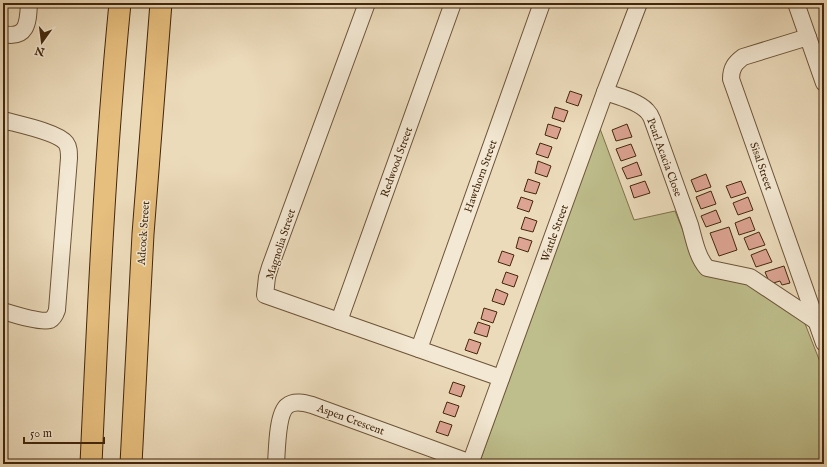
<svg xmlns="http://www.w3.org/2000/svg" width="827" height="467" font-family="'IM FELL English',serif">
<style>
.green{fill:#bebe8c;stroke:#80724c}
.building{fill:#dda493;stroke:#43270c}
.lines{fill:none;stroke-linecap:round;stroke-linejoin:round}
.minor-casing{stroke:#6d5438;stroke-width:18}
.major-casing{stroke:#43270c;stroke-width:23}
.minor{stroke:#f3e8d3;stroke-width:16}
.major{stroke:#e6be7e;stroke-width:21}
.labels{text-anchor:middle;stroke-width:3;stroke-linejoin:round;paint-order:stroke}
.street-label{font-size:11px;fill:#43270c;stroke:#f3e8d3}
</style>
<rect width="100%" height="100%" fill="#ecdbbb"/>
<filter id="stains"><feTurbulence type="fractalNoise" baseFrequency=".005" numOctaves="4"/><feColorMatrix values="0 0 0 0 .2 0 0 0 0 .09 0 0 0 0 .02 0 0 0 .5 -.17"/></filter>
<radialGradient id="worn" r=".72"><stop offset=".6" stop-color="#630" stop-opacity="0"/><stop offset="1" stop-color="#630" stop-opacity=".3"/></radialGradient>
<path class="green" d="M 599,126 L 634,220 L 675,211 L 700,273 L 714,272 L 753,281 L 800,311 L 824,372 L 824,464 L 479,464 Z"/>
<g class="building">
<path d="M 570,91 L 582,95 L 578,106 L 566,102 Z"/>
<path d="M 555,107 L 568,111 L 564,122 L 552,118 Z"/>
<path d="M 548,124 L 561,128 L 557,139 L 545,135 Z"/>
<path d="M 627,124 L 632,137 L 616,141 L 612,130 Z"/>
<path d="M 540,143 L 552,147 L 548,158 L 536,154 Z"/>
<path d="M 631,144 L 636,156 L 621,161 L 616,149 Z"/>
<path d="M 538,161 L 551,166 L 547,177 L 535,173 Z"/>
<path d="M 637,162 L 642,175 L 627,179 L 622,168 Z"/>
<path d="M 706,174 L 711,187 L 696,192 L 691,180 Z"/>
<path d="M 528,179 L 540,183 L 536,194 L 524,191 Z"/>
<path d="M 645,181 L 650,193 L 634,198 L 630,186 Z"/>
<path d="M 741,181 L 746,193 L 731,198 L 726,186 Z"/>
<path d="M 711,191 L 716,204 L 701,209 L 696,197 Z"/>
<path d="M 521,197 L 533,201 L 529,212 L 517,208 Z"/>
<path d="M 748,197 L 753,210 L 738,215 L 733,203 Z"/>
<path d="M 716,210 L 721,222 L 706,227 L 701,216 Z"/>
<path d="M 525,217 L 537,221 L 533,232 L 521,229 Z"/>
<path d="M 750,217 L 755,230 L 739,235 L 735,223 Z"/>
<path d="M 729,227 L 737,250 L 719,256 L 710,233 Z"/>
<path d="M 759,232 L 765,245 L 749,250 L 744,238 Z"/>
<path d="M 519,237 L 532,241 L 528,252 L 516,248 Z"/>
<path d="M 766,249 L 772,262 L 756,267 L 751,255 Z"/>
<path d="M 502,251 L 514,255 L 510,266 L 498,262 Z"/>
<path d="M 784,266 L 790,283 L 782,285 L 780,281 L 770,284 L 765,272 Z"/>
<path d="M 506,272 L 518,276 L 514,287 L 502,283 Z"/>
<path d="M 824,288 L 824,302 L 819,290 Z"/>
<path d="M 496,289 L 508,294 L 504,305 L 492,301 Z"/>
<path d="M 484,308 L 497,312 L 493,323 L 481,319 Z"/>
<path d="M 478,322 L 490,326 L 487,337 L 474,333 Z"/>
<path d="M 469,339 L 481,343 L 477,354 L 465,350 Z"/>
<path d="M 453,382 L 465,386 L 461,397 L 449,393 Z"/>
<path d="M 447,402 L 459,406 L 455,417 L 443,413 Z"/>
<path d="M 440,421 L 452,425 L 448,436 L 436,432 Z"/>
</g>
<g class="lines">
<defs>
<g id="minor">
<path d="M 367,3 L 270,267 L 267,277 L 265,295 L 501,378"/>
<path d="M 796,3 L 824,83"/>
<path d="M 3,34 C 28,39 28,22 29,3"/>
<path d="M 808,37 L 743,57 C 735,63 731,68 731,79 L 824,343"/>
<path d="M 605,92 C 617,96 638,101 647,111 C 649,113 651,116 652,119 L 690,225 C 694,239 697,257 707,268 L 750,277 L 816,321"/>
<path d="M 3,120 C 17,124 58,132 66,143 C 69,147 69,152 69,158 L 57,310 C 56,313 54,318 50,320 C 41,323 13,314 3,311"/>
<path d="M 339,321 L 453,3"/>
<path d="M 419,349 L 542,3"/>
<path d="M 276,464 C 277,451 277,414 287,406 C 294,400 305,403 312,405 L 471,463"/>
<path d="M 470,464 L 605,92 L 639,3"/>
</g>
<g id="major">
<path d="M 91,464 C 98,310 105,156 120,3"/>
<path d="M 131,464 L 143,234 L 161,3"/>
</g>
</defs>
<use href="#minor" class="minor-casing"/>
<use href="#major" class="major-casing"/>
<use href="#minor" class="minor"/>
<use href="#major" class="major"/>
</g>
<g class="labels">
<g class="street-label">
<text transform="translate(665 157) rotate(70)" y="4">Pearl Acacia Close</text>
<text transform="translate(396 162) rotate(-70)" y="4">Redwood Street</text>
<text transform="translate(762 166) rotate(71)" y="4">Sisal Street</text>
<text transform="translate(480 176) rotate(-70)" y="4">Hawthorn Street</text>
<text transform="translate(143 233) rotate(-86)" y="4">Adcock Street</text>
<text transform="translate(554 233) rotate(-70)" y="4">Wattle Street</text>
<text transform="translate(280 244) rotate(-72)" y="4">Magnolia Street</text>
<text transform="translate(351 419) rotate(20)" y="4">Aspen Crescent</text>
</g>
</g>
<rect width="827" height="467" fill="none" stroke="#ecdbbb" stroke-width="16"/>
<rect x="4" y="4" width="819" height="459" fill="none" stroke="#43270c" stroke-width="2"/>
<rect x="8" y="8" width="811" height="451" fill="none" stroke="#43270c"/>
<g transform="translate(42 42) rotate(194)" stroke="#f3e8d3" stroke-width="3" paint-order="stroke">
<path d="M0-3L7 15L0 10L-7 15Z" fill="#43270c"/>
<text y="-6" font-size="11" font-weight="bold" text-anchor="middle" fill="#43270c">N</text>
</g>
<path d="M24 437v6h80v-6" fill="none" stroke="#43270c" stroke-width="2"/>
<text x="30" y="437" font-size="12" fill="#43270c" stroke="#f3e8d3" stroke-width="3" paint-order="stroke">50 m</text>
<rect width="100%" height="100%" filter="url(#stains)"/>
<rect width="100%" height="100%" fill="url(#worn)"/>
</svg>
